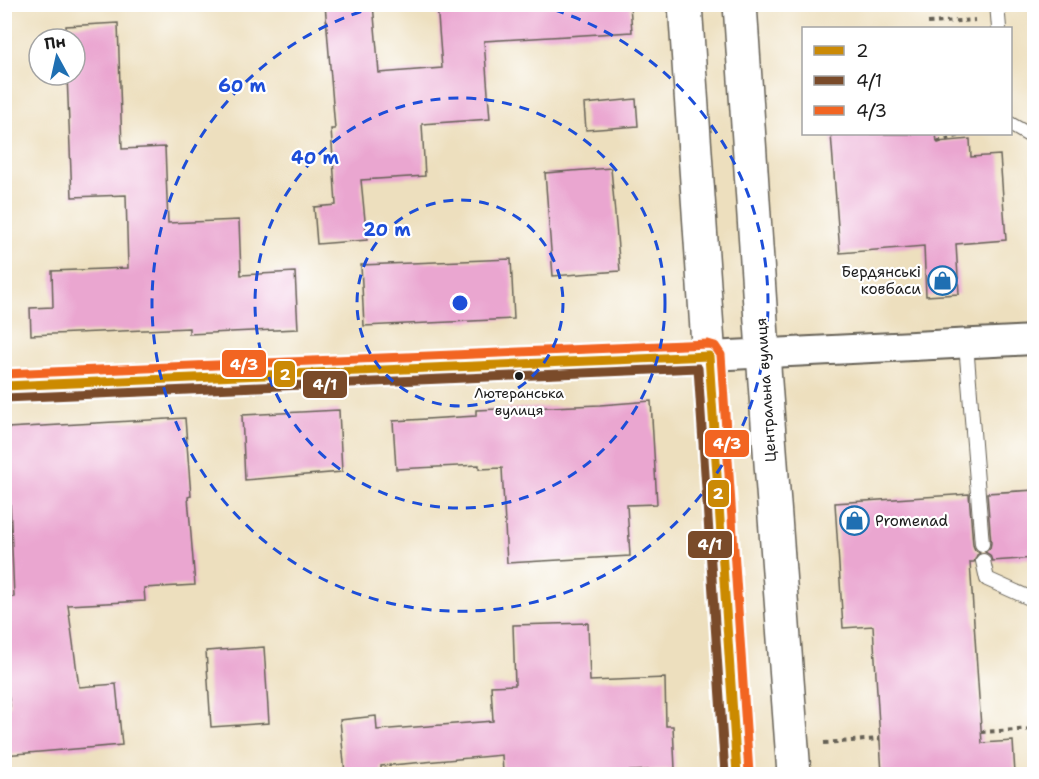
<svg xmlns="http://www.w3.org/2000/svg" width="1039" height="779" font-family="'Shantell Sans',sans-serif">
<style>
.building{fill:#eaa6d0}
.lines{fill:none;stroke-linecap:round;stroke-linejoin:round}
.service-casing{stroke:#656055;stroke-width:16}
.minor-casing{stroke:#656055;stroke-width:32}
.tertiary-casing{stroke:#656055;stroke-width:36}
.secondary-casing{stroke:#656055;stroke-width:36}
.path{stroke:#656055;stroke-width:4;stroke-dasharray:4.5 4.5;stroke-linecap:butt}
.service{stroke:#fff;stroke-width:14}
.minor{stroke:#fff;stroke-width:28}
.tertiary{stroke:#fff;stroke-width:33}
.secondary{stroke:#fff;stroke-width:33}
.bus-1-casing{stroke:#fff;stroke-width:14}
.bus-2-casing{stroke:#fff;stroke-width:14}
.bus-3-casing{stroke:#fff;stroke-width:14}
.bus-1{stroke:#cb8a06;stroke-width:9}
.bus-2{stroke:#7a4b2a;stroke-width:9}
.bus-3{stroke:#f26522;stroke-width:9}
.ring{fill:none;stroke:#1d4ed8;stroke-width:3;stroke-dasharray:10 8}
.bus-dot{fill:#1c1c1c;stroke:#fff;stroke-width:2}
.labels{text-anchor:middle;stroke-width:4.5;stroke-linejoin:round;paint-order:stroke}
.bus-label{font-size:14px;fill:#1c1c1c;stroke:#fff}
.poi-label{font-size:15px;fill:#1c1c1c;stroke:#fff;text-anchor:end}
.street-label{font-size:15px;fill:#1c1c1c;stroke:#fff}
.centre{fill:#1d4ed8;stroke:#fff;stroke-width:3}
.ring-label{font-size:18px;text-anchor:middle;font-weight:bold;fill:#1d4ed8;stroke:#fff;stroke-width:4.5;stroke-linejoin:round;paint-order:stroke}
.line-badge{stroke:#fff;stroke-width:2}
.badge-label{font-size:16px;text-anchor:middle;font-weight:bold;fill:#fff}
</style>
<rect width="100%" height="100%" fill="#fff"/>
<filter id="ink" filterUnits="userSpaceOnUse"><feTurbulence type="fractalNoise" baseFrequency=".0167" numOctaves="2"/><feDisplacementMap in="SourceGraphic" scale="12" xChannelSelector="R" yChannelSelector="G"/><feConvolveMatrix kernelMatrix="1 2 1 2 8 2 1 2 1" color-interpolation-filters="sRGB"/></filter>
<filter id="wash" filterUnits="userSpaceOnUse"><feTurbulence type="fractalNoise" baseFrequency=".008" numOctaves="4" result="noise"/><feDisplacementMap in="SourceGraphic" scale="24" xChannelSelector="R" yChannelSelector="G"/><feGaussianBlur stdDeviation="1.35" result="paint"/><feColorMatrix in="noise" values="0 0 0 0 0 0 0 0 0 0 0 0 0 0 0 0 0 1.4 0 .05"/><feComposite in="paint" operator="in"/></filter>
<g filter="url(#wash)">
<rect width="100%" height="100%" fill="#eddfbe"/>
<g id="blocks">
<g class="building">
<path d="M 325,4 L 373,4 L 379,73 L 442,68 L 437,4 L 630,4 L 632,32 L 484,41 L 490,119 L 422,124 L 425,176 L 361,180 L 367,240 L 317,244 L 314,207 L 336,205 L 331,129 L 335,129 Z"/>
<path d="M 118,23 L 122,149 L 165,147 L 168,223 L 239,220 L 241,275 L 295,272 L 298,329 L 189,334 L 189,328 L 31,335 L 30,308 L 53,307 L 52,271 L 128,268 L 126,195 L 72,197 L 67,75 L 75,75 L 75,39 L 66,39 L 66,26 Z"/>
<path d="M 636,99 L 638,126 L 586,130 L 584,104 Z"/>
<path d="M 831,134 L 936,134 L 937,142 L 970,139 L 971,157 L 1000,155 L 1006,240 L 956,244 L 959,294 L 926,296 L 924,246 L 840,253 Z"/>
<path d="M 611,168 L 620,271 L 553,276 L 545,173 Z"/>
<path d="M 511,259 L 514,319 L 364,326 L 361,265 Z"/>
<path d="M 651,401 L 657,504 L 627,505 L 630,556 L 507,563 L 502,468 L 479,469 L 479,465 L 396,469 L 393,421 L 476,416 L 476,410 L 600,405 Z"/>
<path d="M 339,410 L 342,472 L 245,480 L 242,415 Z"/>
<path d="M 185,418 L 191,496 L 188,497 L 195,585 L 144,588 L 145,601 L 68,605 L 79,687 L 116,684 L 122,745 L 4,755 L 4,706 L 10,706 L 4,669 L 4,599 L 14,597 L 7,428 Z"/>
<path d="M 1035,490 L 1035,558 L 992,561 L 990,555 L 985,552 L 990,548 L 991,543 L 987,493 Z"/>
<path d="M 969,494 L 973,545 L 975,550 L 980,553 L 977,555 L 974,562 L 970,562 L 982,743 L 1013,741 L 1015,774 L 882,774 L 873,626 L 843,628 L 835,503 Z"/>
<path d="M 588,623 L 590,681 L 665,678 L 666,726 L 673,726 L 675,769 L 565,774 L 503,774 L 502,755 L 381,766 L 381,774 L 345,774 L 340,720 L 376,716 L 377,730 L 493,721 L 491,686 L 515,685 L 513,625 Z"/>
<path d="M 264,647 L 269,723 L 211,727 L 206,651 Z"/>
</g>
</g>
</g>
<g filter="url(#ink)">
<use href="#blocks" fill-opacity="0" stroke="#656055" stroke-width="1.5"/>
<g class="lines">
<defs>
<g id="service">
<path d="M 997,4 L 999,28"/>
<path d="M 1010,124 L 1034,138"/>
<path d="M 966,344 L 982,544"/>
<path d="M 983,561 L 987,579 L 1034,600"/>
</g>
<path id="minor" d="M 709,356 L 1034,340"/>
<path id="tertiary" d="M 4,386 L 709,356"/>
<g id="secondary">
<path d="M 685,4 L 737,774"/>
<path d="M 740,4 L 765,382 L 794,774"/>
</g>
</defs>
<use href="#service" class="service-casing"/>
<use href="#minor" class="minor-casing"/>
<use href="#tertiary" class="tertiary-casing"/>
<use href="#secondary" class="secondary-casing"/>
<g class="path">
<path d="M 928,23 L 975,20"/>
<path d="M 937,142 L 964,134"/>
<path d="M 981,732 L 1034,729"/>
<path d="M 824,743 L 880,739"/>
</g>
<use href="#service" class="service"/>
<use href="#minor" class="minor"/>
<use href="#tertiary" class="tertiary"/>
<use href="#secondary" class="secondary"/>
<defs>
<path id="bus-1" d="M 4,386 L 709,356 L 737,774"/>
<path id="bus-2" d="M 5,398 L 698,368 L 725,774"/>
<path id="bus-3" d="M 4,374 L 708,344 L 715,346 L 721,355 L 749,773"/>
</defs>
<use href="#bus-1" class="bus-1-casing"/>
<use href="#bus-2" class="bus-2-casing"/>
<use href="#bus-3" class="bus-3-casing"/>
<use href="#bus-1" class="bus-1"/>
<use href="#bus-2" class="bus-2"/>
<use href="#bus-3" class="bus-3"/>
</g>
</g>
<g class="ring">
<circle cx="460" cy="303" r="103"/>
<circle cx="460" cy="303" r="205"/>
<path d="M537 5A308 308 0 1 1 383 5"/>
</g>
<defs>
<symbol id="shop-ring" viewBox="-11 -11 22 22"><circle r="9.5" fill="#fff" stroke="#1f6fb2" stroke-width="1.5"/><path d="M-5-2.5h2.3a2.7 3.5 0 0 1 5.4 0H5L5.5 6h-11ZM-1.5-2.5h3a1.5 2.3 0 0 0-3 0Z" fill="#1f6fb2"/></symbol>
</defs>
<g fill-rule="evenodd">
<use href="#shop-ring" x="926" y="264" width="33" height="33"/>
<use href="#shop-ring" x="838" y="504" width="33" height="33"/>
</g>
<circle class="bus-dot" cx="519" cy="376" r="5"/>
<g class="labels">
<g class="bus-label">
<text x="519" y="398">Лютеранська<tspan x="519" dy="17">вулиця</tspan></text>
</g>
<g class="poi-label">
<text x="921" y="277">Бердянські<tspan x="921" dy="17">ковбаси</tspan></text>
<text x="875" y="526" text-anchor="start">Promenad</text>
</g>
<g class="street-label">
<text transform="translate(766 390) rotate(-94)" y="5">Центральна вулиця</text>
</g>
</g>
<circle cx="460" cy="303" r="9" class="centre"/>
<g class="ring-label">
<text x="242" y="92">60 m</text>
<text x="315" y="164">40 m</text>
<text x="387" y="236">20 m</text>
</g>
<g class="line-badge">
<rect x="221" y="349" width="46" height="29" rx="6" fill="#f26522"/>
<rect x="273" y="360" width="23" height="28" rx="6" fill="#cb8a06"/>
<rect x="302" y="370" width="46" height="29" rx="6" fill="#7a4b2a"/>
<rect x="704" y="429" width="46" height="29" rx="6" fill="#f26522"/>
<rect x="707" y="479" width="23" height="29" rx="6" fill="#cb8a06"/>
<rect x="687" y="530" width="46" height="29" rx="6" fill="#7a4b2a"/>
</g>
<g class="badge-label">
<text x="244" y="370">4/3</text>
<text x="285" y="380">2</text>
<text x="325" y="390">4/1</text>
<text x="727" y="449">4/3</text>
<text x="718" y="499">2</text>
<text x="710" y="550">4/1</text>
</g>
<rect width="1039" height="779" fill="none" stroke="#fff" stroke-width="24"/>
<rect x="802" y="27" width="210" height="108" fill="#ffffff" stroke="#a4a4a4" stroke-width="1.5"/>
<rect x="814" y="46" width="30" height="9" fill="#cb8a06" stroke="#a4a4a4" stroke-width="1.5"/>
<text x="856" y="57" font-size="18" fill="#1c1c1c">2</text>
<rect x="814" y="76" width="30" height="9" fill="#7a4b2a" stroke="#a4a4a4" stroke-width="1.5"/>
<text x="856" y="87" font-size="18" fill="#1c1c1c">4/1</text>
<rect x="814" y="106" width="30" height="9" fill="#f26522" stroke="#a4a4a4" stroke-width="1.5"/>
<text x="856" y="117" font-size="18" fill="#1c1c1c">4/3</text>
<g transform="translate(57 57) rotate(352)"><circle r="28" fill="#ffffff" stroke="#a4a4a4" stroke-width="1.5"/>
<path d="M0-4.5L10 22L0 15L-10 22Z" fill="#1f6fb2"/>
<text y="-9" font-size="16" font-weight="bold" text-anchor="middle" fill="#1c1c1c">Пн</text>
</g>
</svg>
